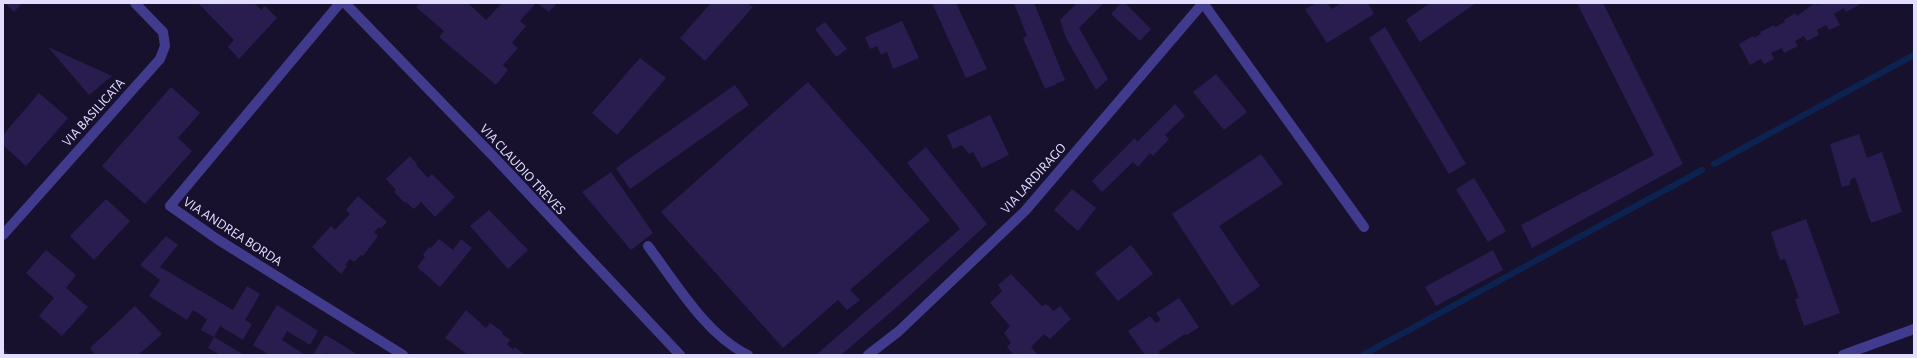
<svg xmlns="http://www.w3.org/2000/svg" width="1917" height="358" font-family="'Alegreya Sans',sans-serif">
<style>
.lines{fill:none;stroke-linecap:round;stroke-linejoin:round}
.stream{stroke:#0c2352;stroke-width:6}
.building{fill:#291d4f}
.minor{stroke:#413b8e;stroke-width:10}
.labels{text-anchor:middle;stroke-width:3.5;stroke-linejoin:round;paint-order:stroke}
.street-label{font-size:14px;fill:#e3deff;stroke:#17112e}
</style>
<rect width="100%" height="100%" fill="#17112e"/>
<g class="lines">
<g class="stream">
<path d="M 1714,164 L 1914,55"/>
<path d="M 1363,355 L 1702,170"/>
</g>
</g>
<g class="building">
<path d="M 5,3 L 22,3 L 14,12 Z"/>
<path d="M 198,3 L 254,3 L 261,10 L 265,6 L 277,18 L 239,59 L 228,47 L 234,40 Z"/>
<path d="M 420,3 L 468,3 L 486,20 L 502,3 L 536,3 L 520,21 L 526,26 L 512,43 L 518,48 L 503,65 L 508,70 L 496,85 L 439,37 L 444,31 L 416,7 Z"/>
<path d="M 537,3 L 557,3 L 549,12 Z"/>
<path d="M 711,3 L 747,3 L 753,7 L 705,61 L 680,38 Z"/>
<path d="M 932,3 L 956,3 L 987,69 L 966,78 Z"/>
<path d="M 1014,3 L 1034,3 L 1065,80 L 1045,89 L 1023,38 L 1027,36 Z"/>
<path d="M 1077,3 L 1104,3 L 1079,28 L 1108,79 L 1096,90 L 1066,38 L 1060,20 Z"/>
<path d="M 1121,3 L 1125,3 L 1151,29 L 1140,41 L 1111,14 Z"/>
<path d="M 1317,3 L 1327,3 L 1332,9 L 1341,3 L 1368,3 L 1374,14 L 1327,43 L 1305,9 Z"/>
<path d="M 1430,3 L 1476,3 L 1420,42 L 1406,20 Z"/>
<path d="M 1577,3 L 1603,3 L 1683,164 L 1532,248 L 1521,225 L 1654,155 Z"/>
<path d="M 1815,3 L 1818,5 L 1822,3 L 1858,3 L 1859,5 L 1846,12 L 1844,8 L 1834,14 L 1840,25 L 1829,30 L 1826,25 L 1817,30 L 1819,35 L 1807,41 L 1804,36 L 1795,41 L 1798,46 L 1784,53 L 1782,48 L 1771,53 L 1774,59 L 1764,64 L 1761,59 L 1750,65 L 1739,44 L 1753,36 L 1754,38 L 1761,34 L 1760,32 L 1774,25 L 1775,27 L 1785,22 L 1784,20 L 1795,13 L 1797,16 Z"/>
<path d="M 902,21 L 919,58 L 893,69 L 887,52 L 881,55 L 877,46 L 870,49 L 865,37 Z"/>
<path d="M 825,22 L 847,49 L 836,57 L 815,29 Z"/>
<path d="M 1385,27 L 1466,164 L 1449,174 L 1369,38 Z"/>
<path d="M 48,47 L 112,76 L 89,95 Z"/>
<path d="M 640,58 L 666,78 L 617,135 L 592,113 Z"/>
<path d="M 1216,74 L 1247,112 L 1224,130 L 1193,92 Z"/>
<path d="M 808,82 L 930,220 L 850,290 L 860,300 L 847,310 L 838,300 L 783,348 L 661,212 Z"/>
<path d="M 735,85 L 749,105 L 630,189 L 616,168 Z"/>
<path d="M 171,87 L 200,113 L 178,138 L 192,151 L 145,204 L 102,166 Z"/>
<path d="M 39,93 L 68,118 L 26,166 L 3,145 L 3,135 Z"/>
<path d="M 1175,104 L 1185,116 L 1165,135 L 1169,139 L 1153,156 L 1150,153 L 1138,167 L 1133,162 L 1102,192 L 1092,181 L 1135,138 L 1137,142 Z"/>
<path d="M 990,115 L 1009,155 L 982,168 L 973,152 L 969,154 L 962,145 L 953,149 L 947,135 Z"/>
<path d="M 1859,134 L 1867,158 L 1882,152 L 1902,212 L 1871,223 L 1855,177 L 1850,180 L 1850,185 L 1842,187 L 1830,144 Z"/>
<path d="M 926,147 L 987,224 L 906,299 L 841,355 L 816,355 L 960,229 L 907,163 Z"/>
<path d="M 1261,154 L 1283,184 L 1219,226 L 1260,286 L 1232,306 L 1172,214 Z"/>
<path d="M 410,156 L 417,164 L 416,165 L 428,178 L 432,174 L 455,197 L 435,217 L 421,202 L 414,209 L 406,202 L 405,203 L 394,192 L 396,190 L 386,179 Z"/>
<path d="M 611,172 L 653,233 L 631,250 L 582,192 Z"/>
<path d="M 1474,178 L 1506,231 L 1488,242 L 1456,189 Z"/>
<path d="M 1072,189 L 1096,208 L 1078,231 L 1054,210 Z"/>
<path d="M 358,196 L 387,222 L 381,228 L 379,227 L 374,232 L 378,236 L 363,256 L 361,255 L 354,262 L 350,259 L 345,265 L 347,266 L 341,274 L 312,247 L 331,226 L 335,230 L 350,214 L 346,210 Z"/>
<path d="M 106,199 L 130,221 L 94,260 L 70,236 Z"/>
<path d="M 489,210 L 528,250 L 508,269 L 470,226 Z"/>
<path d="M 1806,219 L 1840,313 L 1804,326 L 1795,299 L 1799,298 L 1785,259 L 1780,260 L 1771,232 Z"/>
<path d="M 166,236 L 178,245 L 160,267 L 233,310 L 247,286 L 260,294 L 245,320 L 252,324 L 243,340 L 220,326 L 214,337 L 201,330 L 207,319 L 193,310 L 187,320 L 149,296 L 160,280 L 140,265 Z"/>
<path d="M 439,239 L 453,250 L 461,239 L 472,248 L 440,287 L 417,267 L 425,257 L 423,255 L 429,247 L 431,248 Z"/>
<path d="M 1131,245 L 1153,274 L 1118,301 L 1095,273 Z"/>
<path d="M 46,250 L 76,275 L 66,288 L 88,307 L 62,336 L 39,316 L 54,298 L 26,273 Z"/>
<path d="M 1493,250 L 1503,270 L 1436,306 L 1425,287 Z"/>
<path d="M 1011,274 L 1042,306 L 1046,304 L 1054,311 L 1060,306 L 1071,319 L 1050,339 L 1044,334 L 1031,347 L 1038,355 L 1014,355 L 1007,347 L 1011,343 L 1004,333 L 1010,326 L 990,303 L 1002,291 L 998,285 Z"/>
<path d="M 1179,298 L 1199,327 L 1187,335 L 1185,334 L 1159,351 L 1160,353 L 1157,355 L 1145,355 L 1128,331 L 1150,316 L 1156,323 L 1161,320 L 1156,313 Z"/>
<path d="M 277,305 L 318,331 L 310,345 L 287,331 L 282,340 L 305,355 L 269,355 L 253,345 Z"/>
<path d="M 135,306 L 162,334 L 138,355 L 95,355 L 90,348 Z"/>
<path d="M 466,310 L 486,328 L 490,323 L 503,332 L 502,334 L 510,340 L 507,345 L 513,349 L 515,347 L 525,355 L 468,355 L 445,338 Z"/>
<path d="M 325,335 L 334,340 L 358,355 L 330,355 L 327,353 L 326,355 L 313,355 Z"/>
<path d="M 214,337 L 244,355 L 220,355 L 208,348 Z"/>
<path d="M 3,349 L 9,355 L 3,355 Z"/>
</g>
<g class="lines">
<g class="minor">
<path d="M 340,3 L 170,206 L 217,239 L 403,355"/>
<path d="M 345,3 L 495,158 L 680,355"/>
<path d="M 1203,3 L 1364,227"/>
<path d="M 3,235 L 160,59 L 165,46 L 163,32 L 135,3"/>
<path d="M 648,246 C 675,282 706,335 748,355"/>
<path d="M 868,355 L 899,331 L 1025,211 L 1203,3"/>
<path d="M 1843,355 L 1914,329"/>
</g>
</g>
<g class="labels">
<g class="street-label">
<text transform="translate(93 112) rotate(-48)" y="5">VIA BASILICATA</text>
<text transform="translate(523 169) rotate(47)" y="5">VIA CLAUDIO TREVES</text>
<text transform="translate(1033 178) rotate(-48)" y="5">VIA LARDIRAGO</text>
<text transform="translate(233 231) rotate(33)" y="5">VIA ANDREA BORDA</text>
</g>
</g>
<rect width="1917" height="358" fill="none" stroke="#e3deff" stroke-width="8"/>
</svg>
